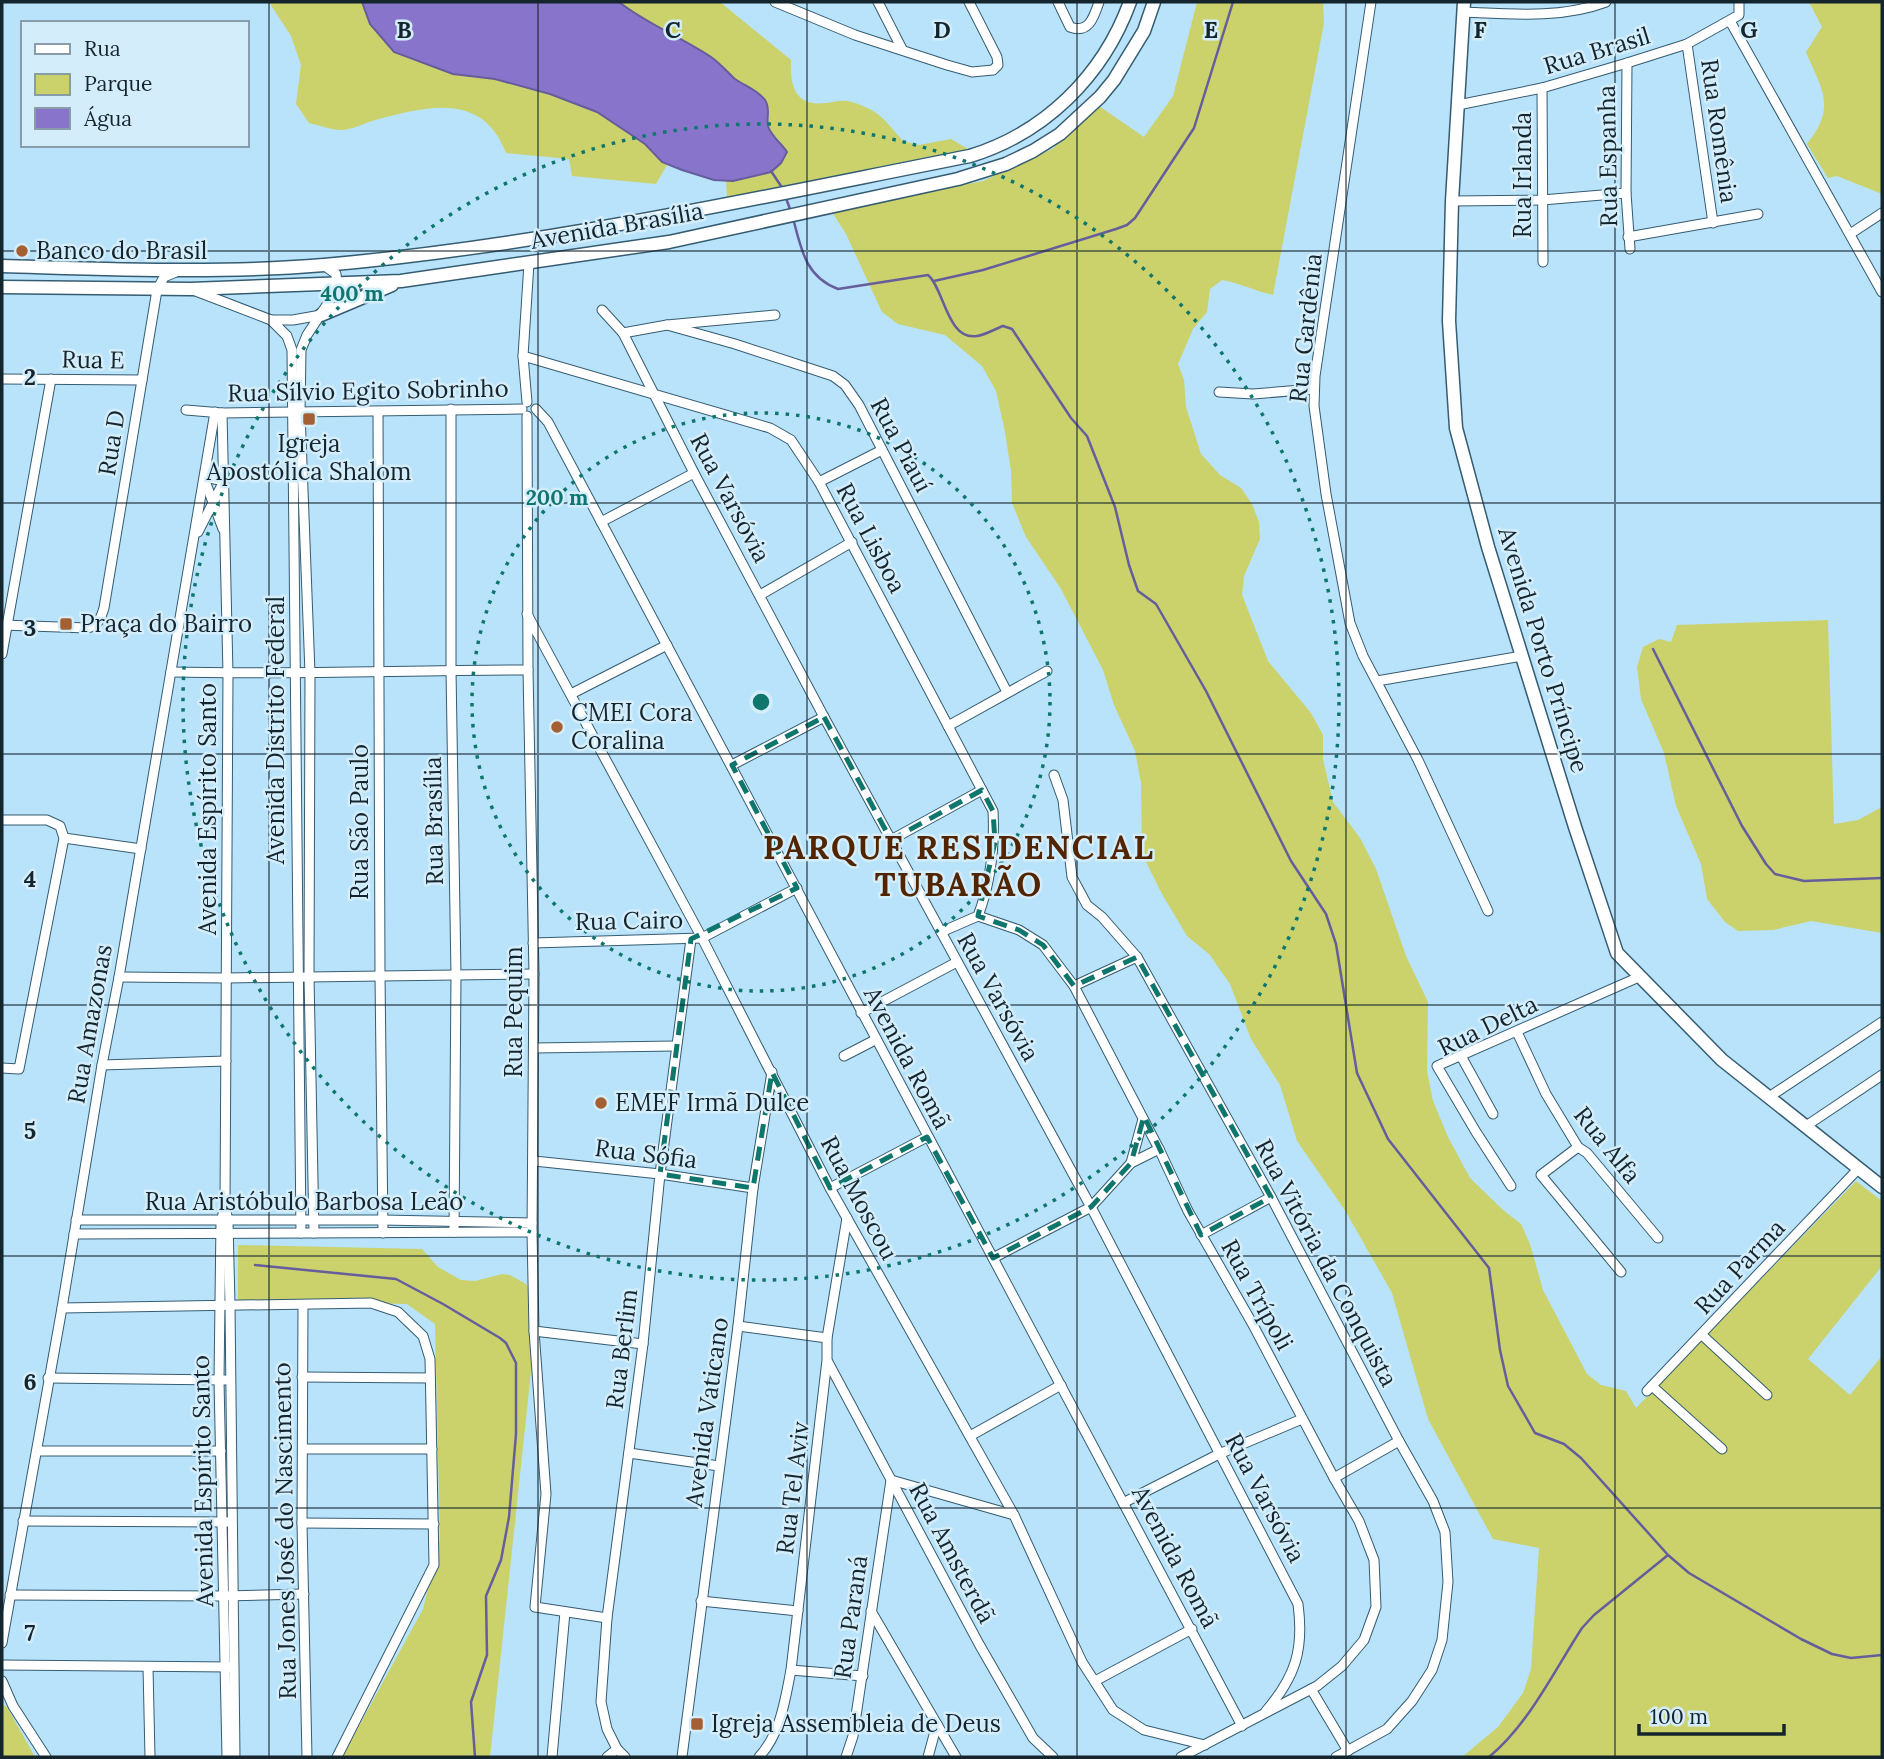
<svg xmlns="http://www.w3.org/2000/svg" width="1884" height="1759" font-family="Lora,serif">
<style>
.green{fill:#cbd26b}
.water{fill:#8875cb;stroke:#665d9c;stroke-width:2}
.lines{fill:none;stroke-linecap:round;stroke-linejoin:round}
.stream{stroke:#665d9c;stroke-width:2.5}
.street-casing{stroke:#355c71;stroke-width:11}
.secondary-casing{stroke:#355c71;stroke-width:15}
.street{stroke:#fff;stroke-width:9}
.secondary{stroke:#fff;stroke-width:12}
.marked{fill:none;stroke:#0f766e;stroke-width:5;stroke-dasharray:14 9;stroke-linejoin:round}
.grid{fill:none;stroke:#15252e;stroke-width:2;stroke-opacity:0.55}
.ring{fill:none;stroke:#0f766e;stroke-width:3.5;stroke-dasharray:3.5 7}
.poi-dot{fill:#a46032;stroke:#d4edfb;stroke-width:2.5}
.labels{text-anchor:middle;stroke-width:5;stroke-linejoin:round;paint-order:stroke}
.street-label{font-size:24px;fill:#15252e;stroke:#d4edfb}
.poi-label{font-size:24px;fill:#15252e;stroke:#d4edfb;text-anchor:start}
.district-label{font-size:32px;font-weight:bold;letter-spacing:2px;fill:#522502;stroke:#d4edfb}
.grid-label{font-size:23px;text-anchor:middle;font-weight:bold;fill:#15252e;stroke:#d4edfb;stroke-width:5;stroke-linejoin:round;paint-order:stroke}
.centre{fill:#0f766e;stroke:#d4edfb;stroke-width:3.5}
.ring-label{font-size:21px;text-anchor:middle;font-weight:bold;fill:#0f766e;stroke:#d4edfb;stroke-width:5;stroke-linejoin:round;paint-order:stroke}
</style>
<rect width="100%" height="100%" fill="#b8e3fa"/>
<g class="green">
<path d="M 269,2 L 362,2 L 370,24 L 453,74 L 495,79 L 550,94 L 597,112 L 645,144 L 662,162 L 667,165 L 656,184 L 572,176 L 569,159 L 506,153 C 482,90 424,107 372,121 C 362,124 351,130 341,130 C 331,130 319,125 309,123 L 296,104 L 301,65 L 291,36 Z"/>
<path d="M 619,2 L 720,2 L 791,60 C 790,84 794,107 825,103 C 834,102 842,99 852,102 C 882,112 883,119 903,141 L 919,145 L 951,139 L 968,149 L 727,197 L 726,181 L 771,172 L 780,141 C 770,132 767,127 769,113 L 713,59 L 639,17 Z"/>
<path d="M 1197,2 L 1323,2 L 1324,23 L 1273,295 C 1255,291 1240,283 1222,280 L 1210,289 L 1207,312 L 1193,329 L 1178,364 L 1184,380 L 1186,407 L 1201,454 L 1220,475 L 1241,488 L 1252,504 L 1259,522 L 1260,539 L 1244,576 L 1242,595 L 1268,661 L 1311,713 L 1323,735 L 1323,759 L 1333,802 L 1360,838 L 1376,869 L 1406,956 L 1428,1002 L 1427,1071 L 1433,1101 L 1448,1137 L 1470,1178 L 1503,1210 L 1521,1224 L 1530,1244 L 1543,1290 L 1587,1374 L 1601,1385 L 1626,1391 L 1636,1408 L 1856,1181 L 1882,1201 L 1882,1266 L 1808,1359 L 1850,1395 L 1882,1356 L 1882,1757 L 1462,1757 L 1498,1727 L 1523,1693 L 1531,1669 L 1539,1548 L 1493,1539 L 1428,1419 L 1392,1293 L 1346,1212 L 1297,1141 L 1280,1085 L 1251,1039 L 1230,984 L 1209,954 L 1187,936 L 1162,894 L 1142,854 L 1141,783 L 1135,751 L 1114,705 L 1103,670 L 1061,589 L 1026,537 L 1012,503 L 1011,471 L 1005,432 L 996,391 L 982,366 L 945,335 L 898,324 L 882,312 L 846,234 L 832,212 L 983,181 L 1052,149 L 1099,106 L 1144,137 L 1173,96 Z"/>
<path d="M 1809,2 L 1882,2 L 1882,194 L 1837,176 L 1828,178 L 1807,144 C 1837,107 1822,90 1806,52 L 1822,27 Z"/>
<path d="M 1828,620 L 1834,824 L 1858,820 L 1882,807 L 1882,933 L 1811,921 L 1773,930 L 1738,931 L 1725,922 L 1707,899 L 1701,864 L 1676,806 L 1664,753 L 1641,699 L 1637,667 L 1643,647 L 1659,639 L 1671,642 L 1677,625 Z"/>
<path d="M 238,1245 L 422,1249 L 438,1267 L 461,1280 L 475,1281 L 502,1274 L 510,1275 L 526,1284 L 538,1306 L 490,1757 L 342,1757 L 423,1609 L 440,1540 L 435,1324 L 407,1304 L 238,1300 Z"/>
<path d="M 2,1704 L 7,1707 L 35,1757 L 2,1757 Z"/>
</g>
<path class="water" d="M 362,2 L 619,2 C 647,24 681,37 711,57 C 720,63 727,72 735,79 C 745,86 758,90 765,100 C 771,109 766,118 768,126 C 770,135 782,144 787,152 L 781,163 L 771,172 L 733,181 L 714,180 L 682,170 L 662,162 L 645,144 L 597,112 L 550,94 L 495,79 L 453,74 L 394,52 L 370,24 Z"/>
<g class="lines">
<g class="stream">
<path d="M 771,171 L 783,189"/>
<path d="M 786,198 L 791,212"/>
<path d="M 793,218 C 801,248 805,277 838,289 L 928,275 C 944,288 947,341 977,336 C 985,335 995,329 1003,326 L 1012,329 L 1071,418 L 1087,436 L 1115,507 L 1129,565 L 1138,591 L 1156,604 L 1206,691 L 1291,861 L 1326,914 L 1336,944 L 1357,1073 L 1388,1139 L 1489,1268 L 1500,1350 L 1508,1386 L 1535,1433 L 1564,1444 L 1581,1458 L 1668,1555 L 1689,1573 L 1801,1639 L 1832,1654 L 1851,1658 L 1882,1655"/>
<path d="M 934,281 L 983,270 L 1116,229 L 1127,225 L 1135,218 L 1194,128 L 1233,2"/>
<path d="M 1653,649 L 1742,826 L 1766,864 L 1775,874 L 1804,881 L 1882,878"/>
<path d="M 255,1265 L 396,1279 L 443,1304 L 500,1338 L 506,1343 L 516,1363 L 516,1434 L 509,1517 L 501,1560 L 486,1596 L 487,1655 L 471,1702 L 475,1757"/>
<path d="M 1489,1757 C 1529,1724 1554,1671 1582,1628 L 1594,1615 L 1668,1555"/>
</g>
<defs>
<g id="street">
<path d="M 775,2 L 855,35 L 947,65 L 972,72 L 993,70 L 998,65 L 997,57 L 969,2"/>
<path d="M 878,2 L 902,49"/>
<path d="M 1058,2 L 1070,27 C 1089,34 1094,17 1099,2"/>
<path d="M 1371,2 L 1315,376 L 1314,406 L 1326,494 L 1350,623 L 1363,656 L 1418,760 L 1488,911"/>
<path d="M 1463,12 C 1510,14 1561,19 1606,2"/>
<path d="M 1730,21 L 1882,292"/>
<path d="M 1687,44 L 1713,223"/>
<path d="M 1627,63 L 1626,193 L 1630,249"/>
<path d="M 1542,88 L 1543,262"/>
<path d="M 1458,105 L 1542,88 L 1627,63 L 1687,44 L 1739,15 L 1739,2"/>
<path d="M 1452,201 L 1542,200 L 1626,193"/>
<path d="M 1850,234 L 1882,213"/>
<path d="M 1628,237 L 1758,214"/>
<path d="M 193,290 L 271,320 L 287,336 L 292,350 L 301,1233"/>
<path d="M 602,310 L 623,333 L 694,473 L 824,717 L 1091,1207 L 1298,1604 C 1304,1649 1296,1676 1266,1711"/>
<path d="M 271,320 L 293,320 L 321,315"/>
<path d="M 667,325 L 735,344 L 833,376 L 845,385 L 859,405 L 1007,692"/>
<path d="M 623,333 L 667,325 L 775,315"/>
<path d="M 523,356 L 770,428 L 791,440 L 819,482 L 993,811 C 995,848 991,881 978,916"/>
<path d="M 2,379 L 142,380"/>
<path d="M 1219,392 L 1253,394 L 1314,389"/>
<path d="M 527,402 L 523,356 L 529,263"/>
<path d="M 451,409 L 451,670 L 456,975 L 454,1232"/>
<path d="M 536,409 L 548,422 L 1242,1726"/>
<path d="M 186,410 L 222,413 L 522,409"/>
<path d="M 378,412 L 380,975 L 383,1233"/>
<path d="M 222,413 L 228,674 L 225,1205 L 228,1222 L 230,1305 L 235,1757"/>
<path d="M 527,416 L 528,670 L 534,974 L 532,1232 L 534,1331 L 546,1494 L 535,1607 L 607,1618"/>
<path d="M 819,482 L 882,450"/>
<path d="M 601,522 L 694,473"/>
<path d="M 198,532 L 224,481 L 210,478 L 205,481 L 223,529"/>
<path d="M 760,595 L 852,542"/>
<path d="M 527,614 L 702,938 L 830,1188 L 1014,1515 L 1082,1662 L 1113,1710 L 1144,1730 L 1205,1745"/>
<path d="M 2,625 L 87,628 C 98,626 101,618 104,608 L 157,290 L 164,277 L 176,272"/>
<path d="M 2,654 L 51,379"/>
<path d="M 171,672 C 290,675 409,670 528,670"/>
<path d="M 1377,681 L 1522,656"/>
<path d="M 571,694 L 667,645"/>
<path d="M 948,726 L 1047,671"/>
<path d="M 732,765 L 824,717"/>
<path d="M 1054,775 L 1063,800 L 1072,877 L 1087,905 L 1102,917 L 1137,957 L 1271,1197 L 1399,1441 L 1433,1501 L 1445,1532 L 1448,1582 L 1442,1640 L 1432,1670 L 1412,1701 L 1387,1729 L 1336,1757"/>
<path d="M 2,820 L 47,820 L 60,826 L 64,838 L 19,1069 L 2,1068"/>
<path d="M 64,838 L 141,849"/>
<path d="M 891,840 L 982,790"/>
<path d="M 941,932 L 978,916 L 1019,930 L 1043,945 L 1074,986 L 1159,1149 L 1188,1211 L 1252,1323 L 1334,1478 L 1359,1521 L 1374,1560 L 1376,1607 L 1364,1640 L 1342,1666 L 1317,1686 L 1181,1757"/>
<path d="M 533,943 L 702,938 L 797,888"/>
<path d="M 119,977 L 227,978 L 534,974"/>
<path d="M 1074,986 L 1137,957"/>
<path d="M 861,1013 L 957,962"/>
<path d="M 1517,1032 L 1546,1094 L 1578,1147 L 1587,1153 L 1658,1238"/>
<path d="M 534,1048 L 676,1046"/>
<path d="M 844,1056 L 875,1040"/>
<path d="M 1461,1056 L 1493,1114"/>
<path d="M 102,1065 L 226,1061"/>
<path d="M 1769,1097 L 1882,1022"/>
<path d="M 1806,1126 L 1882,1075"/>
<path d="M 1578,1147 L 1541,1175 L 1621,1272"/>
<path d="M 534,1161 L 660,1174 L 753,1188"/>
<path d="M 1131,1163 L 1143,1119"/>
<path d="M 1511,1186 L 1476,1132 L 1437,1066 L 1639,977"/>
<path d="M 830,1188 L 927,1137"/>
<path d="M 224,1210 L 221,1222 L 219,1380 L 227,1757"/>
<path d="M 76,1220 L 382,1220 L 532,1223"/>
<path d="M 314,1233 L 309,976 L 310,673 L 300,412 L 301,350 L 307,335 L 334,294 L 337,285 L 336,274 L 325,266"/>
<path d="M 74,1234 L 532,1232"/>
<path d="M 1201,1235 L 1271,1197"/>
<path d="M 993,1258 L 1091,1207 L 1131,1163 L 1159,1149"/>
<path d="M 303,1305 L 302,1523 L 307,1757"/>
<path d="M 62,1308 L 371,1303 L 398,1312 L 423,1336 L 430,1359 L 434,1565 L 337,1757"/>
<path d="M 738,1326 L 827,1338"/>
<path d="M 534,1331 L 643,1344"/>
<path d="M 1702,1335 L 1767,1395"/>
<path d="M 828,1362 L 979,1644 L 1033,1738 L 1053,1757"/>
<path d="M 302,1377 L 430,1378"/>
<path d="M 48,1378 L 225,1380"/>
<path d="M 1652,1386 L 1722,1449"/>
<path d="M 1647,1391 L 1859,1168"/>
<path d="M 970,1436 L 1061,1385"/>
<path d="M 303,1449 L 432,1449"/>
<path d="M 37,1451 L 221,1451"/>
<path d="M 629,1453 L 719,1466"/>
<path d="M 1334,1478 L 1399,1441"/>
<path d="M 1123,1503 L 1219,1454 L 1302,1419"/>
<path d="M 23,1521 L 228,1522"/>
<path d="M 302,1523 L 434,1524"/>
<path d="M 10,1595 L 224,1596 L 304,1594"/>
<path d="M 701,1601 L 798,1611"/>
<path d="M 871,1611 L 956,1757"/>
<path d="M 2,1643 L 62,1308 L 102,1065 L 119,977 L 215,412"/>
<path d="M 2,1665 L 231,1667"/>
<path d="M 148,1667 L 150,1757"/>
<path d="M 791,1670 L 863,1676"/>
<path d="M 2,1681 L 13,1706 L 46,1757"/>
<path d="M 1095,1681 L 1192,1629"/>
<path d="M 1311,1689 L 1348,1751"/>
<path d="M 552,1757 L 565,1612"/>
<path d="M 607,1757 L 617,1749"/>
<path d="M 625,1757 L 617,1749 L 607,1729 L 601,1702 L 607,1618 L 643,1344 L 660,1174 L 691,939"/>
<path d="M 682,1757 L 738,1326 L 753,1188 L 772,1072"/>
<path d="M 759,1757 C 781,1733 785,1700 791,1670 L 827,1360 L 827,1338 L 847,1218"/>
<path d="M 846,1757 L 853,1736 L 891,1480 L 1014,1515"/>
<path d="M 928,1757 L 937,1724"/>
</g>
<g id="secondary">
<path d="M 1464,2 L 1452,201 L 1449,321 L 1456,428 L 1488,547 L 1575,827 L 1617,953 L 1722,1060 L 1882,1187"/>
<path d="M 2,266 C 109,269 217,274 324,265 C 541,246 756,198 970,156 C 1045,133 1103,76 1130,2"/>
<path d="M 2,287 L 191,289 L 401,281 L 669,242 L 958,179 L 1006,164 L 1033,151 L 1060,134 L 1100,97 L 1114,80 L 1144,31 L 1154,2"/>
<path d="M 321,315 L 392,285"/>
</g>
</defs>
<use href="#street" class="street-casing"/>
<use href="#secondary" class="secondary-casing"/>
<use href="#street" class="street"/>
<use href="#secondary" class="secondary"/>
</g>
<path class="marked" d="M 824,717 L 891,840 L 982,790 L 993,811 L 995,842 L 978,916 L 1019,930 L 1043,945 L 1074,986 L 1137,957 L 1271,1197 L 1201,1235 L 1144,1116 L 1131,1163 L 1091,1207 L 993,1258 L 927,1137 L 830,1188 L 772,1072 L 753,1188 L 660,1174 L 691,939 L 797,888 L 732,765 Z"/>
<path class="grid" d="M 269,2 L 269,1757M 538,2 L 538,1757M 807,2 L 807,1757M 1077,2 L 1077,1757M 1346,2 L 1346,1757M 1615,2 L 1615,1757M 2,251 L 1882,251M 2,503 L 1882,503M 2,754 L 1882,754M 2,1005 L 1882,1005M 2,1256 L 1882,1256M 2,1508 L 1882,1508"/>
<g class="ring">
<circle cx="761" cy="702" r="289"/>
<circle cx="761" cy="702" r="578"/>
</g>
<g class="poi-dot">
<circle cx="22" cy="251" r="7"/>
<rect x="302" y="412" width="14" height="14" rx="3.5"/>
<rect x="59" y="617" width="14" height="14" rx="3.5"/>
<circle cx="557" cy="727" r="7"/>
<circle cx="601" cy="1103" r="7"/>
<rect x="690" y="1717" width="14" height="14" rx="3.5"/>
</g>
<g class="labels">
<g class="street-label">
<text transform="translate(1597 51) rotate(-17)" y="8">Rua Brasil</text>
<text transform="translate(1719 131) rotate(82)" y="8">Rua Romênia</text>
<text transform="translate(1608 156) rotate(-91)" y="8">Rua Espanha</text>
<text transform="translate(1523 175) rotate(-90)" y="8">Rua Irlanda</text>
<text transform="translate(617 226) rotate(-10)" y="8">Avenida Brasília</text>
<text transform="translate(1306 328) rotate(-84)" y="8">Rua Gardênia</text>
<text transform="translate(93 360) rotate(1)" y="8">Rua E</text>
<text transform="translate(368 391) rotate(-1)" y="8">Rua Sílvio Egito Sobrinho</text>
<text transform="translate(112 443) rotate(-81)" y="8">Rua D</text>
<text transform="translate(901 445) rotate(62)" y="8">Rua Piauí</text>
<text transform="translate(730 498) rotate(62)" y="8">Rua Varsóvia</text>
<text transform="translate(871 538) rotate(62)" y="8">Rua Lisboa</text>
<text transform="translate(1543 650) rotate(73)" y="8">Avenida Porto Príncipe</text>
<text transform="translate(276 730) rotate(-90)" y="8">Avenida Distrito Federal</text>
<text transform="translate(208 809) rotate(-90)" y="8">Avenida Espírito Santo</text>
<text transform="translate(434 821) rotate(-91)" y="8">Rua Brasília</text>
<text transform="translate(360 822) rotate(-90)" y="8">Rua São Paulo</text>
<text transform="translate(629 921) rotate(-1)" y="8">Rua Cairo</text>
<text transform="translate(998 997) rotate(61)" y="8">Rua Varsóvia</text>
<text transform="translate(514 1012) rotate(-90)" y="8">Rua Pequim</text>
<text transform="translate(90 1024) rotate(-80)" y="8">Rua Amazonas</text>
<text transform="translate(1488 1026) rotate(-26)" y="8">Rua Delta</text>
<text transform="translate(907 1058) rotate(62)" y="8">Avenida Romã</text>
<text transform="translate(1607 1145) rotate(51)" y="8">Rua Alfa</text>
<text transform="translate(646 1154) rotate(7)" y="8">Rua Sófia</text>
<text transform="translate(859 1198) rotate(62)" y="8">Rua Moscou</text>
<text x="304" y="1210">Rua Aristóbulo Barbosa Leão</text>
<text transform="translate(1326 1263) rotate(62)" y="8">Rua Vitória da Conquista</text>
<text transform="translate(1740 1267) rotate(-47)" y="8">Rua Parma</text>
<text transform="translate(1257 1295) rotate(61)" y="8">Rua Trípoli</text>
<text transform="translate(622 1349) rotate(-83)" y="8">Rua Berlim</text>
<text transform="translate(707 1412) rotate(-82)" y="8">Avenida Vaticano</text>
<text transform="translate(203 1481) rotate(-91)" y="8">Avenida Espírito Santo</text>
<text transform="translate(793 1488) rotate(-83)" y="8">Rua Tel Aviv</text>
<text transform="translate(1265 1498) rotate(62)" y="8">Rua Varsóvia</text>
<text transform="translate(285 1531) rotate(-91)" y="8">Rua Jones José do Nascimento</text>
<text transform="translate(952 1553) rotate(62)" y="8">Rua Amsterdã</text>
<text transform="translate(1175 1557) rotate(62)" y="8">Avenida Romã</text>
<text transform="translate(851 1617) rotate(-82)" y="8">Rua Paraná</text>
</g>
<g class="poi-label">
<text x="36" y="259">Banco do Brasil</text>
<text x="309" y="452" text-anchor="middle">Igreja<tspan x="309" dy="28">Apostólica Shalom</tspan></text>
<text x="80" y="632">Praça do Bairro</text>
<text x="571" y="721">CMEI Cora<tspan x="571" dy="28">Coralina</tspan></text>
<text x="615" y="1111">EMEF Irmã Dulce</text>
<text x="711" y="1732">Igreja Assembleia de Deus</text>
</g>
<g class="district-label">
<text x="959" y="859">PARQUE RESIDENCIAL<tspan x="959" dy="37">TUBARÃO</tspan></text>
</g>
</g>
<g class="grid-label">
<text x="404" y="38">B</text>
<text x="673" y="38">C</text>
<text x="942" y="38">D</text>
<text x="1211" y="38">E</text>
<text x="1480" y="38">F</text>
<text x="1749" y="38">G</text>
<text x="30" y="385">2</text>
<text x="30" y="636">3</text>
<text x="30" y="887">4</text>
<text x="30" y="1139">5</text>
<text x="30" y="1390">6</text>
<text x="30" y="1641">7</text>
</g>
<circle cx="761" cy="702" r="10" class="centre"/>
<g class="ring-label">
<text x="352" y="301">400 m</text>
<text x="557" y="505">200 m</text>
</g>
<rect width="1884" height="1759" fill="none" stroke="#15252e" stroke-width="7"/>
<rect x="21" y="21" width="228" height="126" fill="#d4edfb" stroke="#889da9" stroke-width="2"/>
<rect x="35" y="44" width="35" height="10" fill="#ffffff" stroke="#889da9" stroke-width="2"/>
<text x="84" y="56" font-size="21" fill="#15252e">Rua</text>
<rect x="35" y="74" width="35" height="21" fill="#cbd26b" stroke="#889da9" stroke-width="2"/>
<text x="84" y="91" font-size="21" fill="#15252e">Parque</text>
<rect x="35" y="108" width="35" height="21" fill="#8875cb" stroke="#889da9" stroke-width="2"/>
<text x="84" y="126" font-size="21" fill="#15252e">Água</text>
<path d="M1639 1724v10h145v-10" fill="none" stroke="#15252e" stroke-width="3.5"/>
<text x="1650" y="1724" font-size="21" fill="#15252e" stroke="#d4edfb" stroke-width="5" paint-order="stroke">100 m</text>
</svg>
